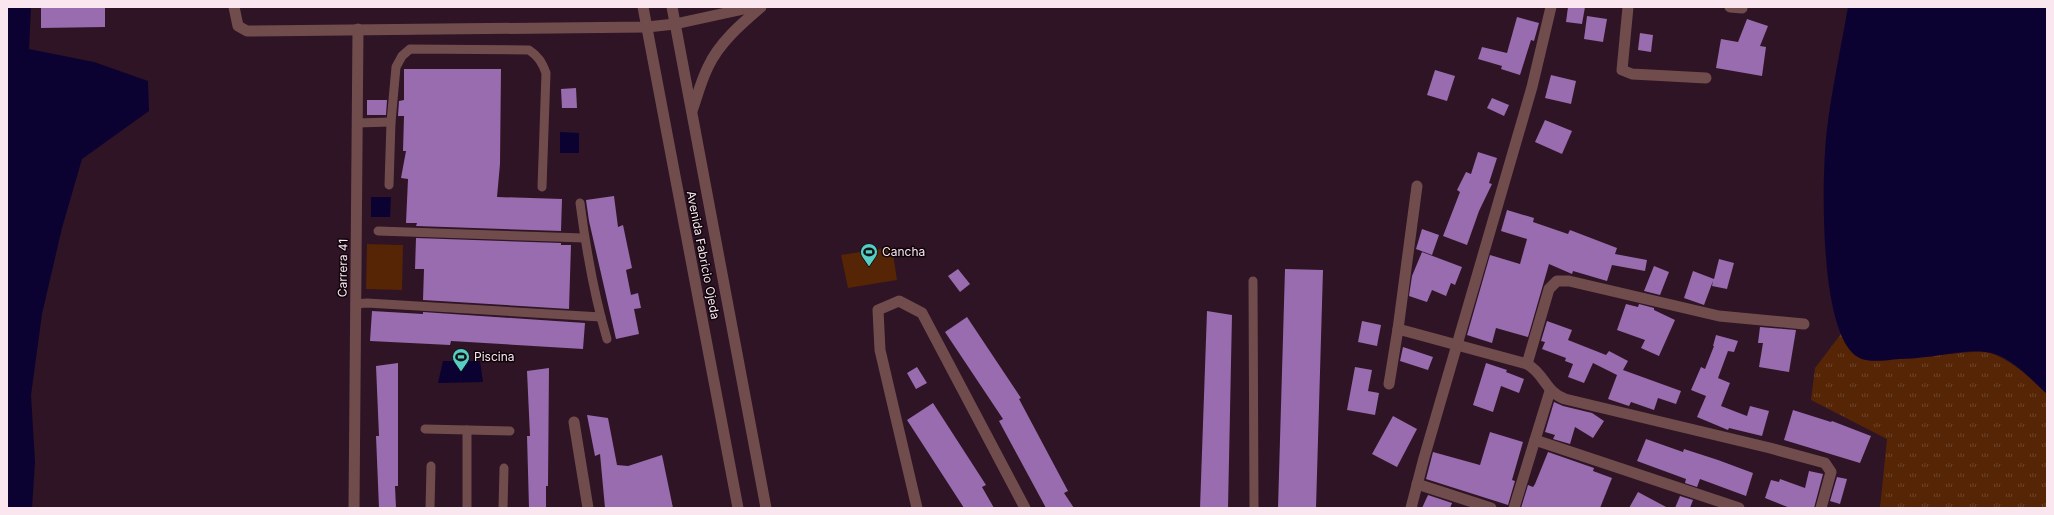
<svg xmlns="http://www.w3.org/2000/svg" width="2054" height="515" font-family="Inter,sans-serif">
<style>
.grass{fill:url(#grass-tufts)}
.pitch{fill:#552505}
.water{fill:#0c0231}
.building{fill:#986cae}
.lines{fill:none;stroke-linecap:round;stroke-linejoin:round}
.service{stroke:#704c4d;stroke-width:9}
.minor{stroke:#704c4d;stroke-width:11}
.tertiary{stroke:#704c4d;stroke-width:11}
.labels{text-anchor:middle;stroke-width:3;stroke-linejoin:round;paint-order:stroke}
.poi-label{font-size:12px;fill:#f9e6ef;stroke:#0f050b;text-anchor:start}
.street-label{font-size:12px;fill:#f9e6ef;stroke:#0f050b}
</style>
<defs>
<pattern id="grass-tufts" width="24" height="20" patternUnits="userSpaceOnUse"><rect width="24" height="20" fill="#552505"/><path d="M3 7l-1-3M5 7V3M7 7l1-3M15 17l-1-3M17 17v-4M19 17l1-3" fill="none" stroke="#6e452a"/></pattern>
</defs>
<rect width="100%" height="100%" fill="#2e1424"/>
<path class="grass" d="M 1841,334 L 1846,345 L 1892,359 L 1983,351 C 2009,357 2028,376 2047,394 L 2047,508 L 1880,508 L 1887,439 L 1811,400 L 1815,368 Z"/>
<g class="pitch">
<path d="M 367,244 L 403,245 L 402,290 L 366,289 Z"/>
<path d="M 892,247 L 897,280 L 848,288 L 841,255 Z"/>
</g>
<g class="water">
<path d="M 7,7 L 31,7 L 29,49 L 94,62 L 148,81 L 149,111 L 82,159 L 62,228 L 42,314 L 31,395 L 35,462 L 32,508 L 7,508 Z"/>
<path d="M 1848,7 L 2047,7 L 2047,394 C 2033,381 2014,360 1995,354 C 1973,347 1948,355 1926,357 C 1917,358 1908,359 1899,359 C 1889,360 1876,362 1866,360 C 1816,353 1822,167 1827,129 C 1832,88 1841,48 1848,7 Z"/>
<path d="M 560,132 L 579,133 L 579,153 L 560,153 Z"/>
<path d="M 371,197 L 391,197 L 390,217 L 371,217 Z"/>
<path d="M 443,361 L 480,361 L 483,382 L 438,383 Z"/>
</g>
<g class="building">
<path d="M 41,7 L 105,7 L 105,27 L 41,28 Z"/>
<path d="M 1568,7 L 1585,7 L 1582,24 L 1566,22 Z"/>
<path d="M 1587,16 L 1607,19 L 1603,42 L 1584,39 Z"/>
<path d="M 1517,17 L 1539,23 L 1534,41 L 1531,40 L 1520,75 L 1501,69 L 1502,66 L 1478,59 L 1482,47 L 1507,53 Z"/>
<path d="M 1747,19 L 1768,26 L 1760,46 L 1766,47 L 1762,76 L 1716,68 L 1721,39 L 1738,42 Z"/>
<path d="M 1640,33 L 1653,35 L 1651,52 L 1638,50 Z"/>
<path d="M 404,69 L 501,69 L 500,164 L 497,197 L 562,199 L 561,231 L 416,226 L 417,223 L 406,223 L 408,179 L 401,178 L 406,151 L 403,151 L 404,116 L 398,116 L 399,101 L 404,100 Z"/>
<path d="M 1435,70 L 1455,76 L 1447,101 L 1427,95 Z"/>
<path d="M 1551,75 L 1576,81 L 1571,104 L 1545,98 Z"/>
<path d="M 576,88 L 577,108 L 562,108 L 561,89 Z"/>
<path d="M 1492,98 L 1509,105 L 1504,116 L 1487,108 Z"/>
<path d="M 367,100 L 387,100 L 386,115 L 367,115 Z"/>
<path d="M 1545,120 L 1572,131 L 1562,154 L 1535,142 Z"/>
<path d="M 1478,152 L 1497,158 L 1489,183 L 1492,184 L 1479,211 L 1467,245 L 1443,236 L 1460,192 L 1457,190 L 1466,172 L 1471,174 Z"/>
<path d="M 614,196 L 618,227 L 623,225 L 632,268 L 626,270 L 631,295 L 638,293 L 641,308 L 634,309 L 639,334 L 616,339 L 589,221 L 586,200 Z"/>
<path d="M 1507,210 L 1534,218 L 1533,222 L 1568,234 L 1570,230 L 1617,248 L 1615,254 L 1647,260 L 1645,271 L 1612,265 L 1607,281 L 1573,271 L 1572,274 L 1549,264 L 1528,337 L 1496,328 L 1492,343 L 1467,335 L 1490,255 L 1520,264 L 1527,239 L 1501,231 Z"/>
<path d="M 1422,229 L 1439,235 L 1432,255 L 1416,249 Z"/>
<path d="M 416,238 L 561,243 L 561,245 L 571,245 L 569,309 L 423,300 L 424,269 L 415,269 Z"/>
<path d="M 1422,252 L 1462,267 L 1455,285 L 1451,283 L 1446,296 L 1432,290 L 1427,302 L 1409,296 L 1412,276 Z"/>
<path d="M 1719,259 L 1734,263 L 1727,289 L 1712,286 L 1713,281 L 1704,305 L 1684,298 L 1693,271 L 1714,279 Z"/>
<path d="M 1654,266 L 1669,272 L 1660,295 L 1644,291 Z"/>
<path d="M 958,269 L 970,284 L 960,292 L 948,276 Z"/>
<path d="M 1285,269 L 1323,270 L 1316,508 L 1278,508 Z"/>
<path d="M 1626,304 L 1638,307 L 1639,304 L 1654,308 L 1654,310 L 1675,320 L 1659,356 L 1641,348 L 1645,340 L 1617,330 Z"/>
<path d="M 372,311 L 423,314 L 423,312 L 585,323 L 583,349 L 451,341 L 450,345 L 370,341 Z"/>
<path d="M 1207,311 L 1232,315 L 1228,508 L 1200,508 Z"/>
<path d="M 967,317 L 1021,398 L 1019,399 L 1068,491 L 1064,493 L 1074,508 L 1046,508 L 999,421 L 1003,419 L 945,332 Z"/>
<path d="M 1362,321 L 1381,325 L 1377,346 L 1358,342 Z"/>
<path d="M 1547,321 L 1572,330 L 1568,340 L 1606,355 L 1609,351 L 1628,361 L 1623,370 L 1681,391 L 1676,404 L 1658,398 L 1654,410 L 1631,402 L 1629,406 L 1608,399 L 1617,375 L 1593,363 L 1584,383 L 1568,377 L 1573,364 L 1565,361 L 1566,358 L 1542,349 L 1545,342 L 1541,341 Z"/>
<path d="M 1760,327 L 1796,330 L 1789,372 L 1759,367 L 1763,343 L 1758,343 Z"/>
<path d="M 1716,335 L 1738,341 L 1734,352 L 1728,351 L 1718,378 L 1730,383 L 1721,406 L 1747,416 L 1750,406 L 1769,411 L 1762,436 L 1729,428 L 1728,430 L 1697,417 L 1706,396 L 1691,390 L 1701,367 L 1705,369 L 1714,346 L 1713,346 Z"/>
<path d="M 1403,347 L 1433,357 L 1428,370 L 1400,361 Z"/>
<path d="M 398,363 L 398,486 L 395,486 L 396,508 L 379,508 L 376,436 L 379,436 L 376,366 Z"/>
<path d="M 1486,363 L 1507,370 L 1506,372 L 1524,379 L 1519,393 L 1501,386 L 1493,412 L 1473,405 Z"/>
<path d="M 917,367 L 927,383 L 916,389 L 907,373 Z"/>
<path d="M 1355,367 L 1372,370 L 1368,391 L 1379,393 L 1375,415 L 1347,410 Z"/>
<path d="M 549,368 L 548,486 L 546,486 L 546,508 L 529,508 L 527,436 L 530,436 L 527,371 Z"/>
<path d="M 1554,402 L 1563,406 L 1592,413 L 1604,421 L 1593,438 L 1575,427 L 1570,444 L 1553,439 L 1555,435 L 1545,432 Z"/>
<path d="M 933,403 L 986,485 L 982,487 L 994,508 L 964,508 L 907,420 Z"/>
<path d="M 1793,410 L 1831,422 L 1832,421 L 1871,436 L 1860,463 L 1784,440 Z"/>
<path d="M 587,415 L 608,418 L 617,465 L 628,466 L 662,455 L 673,508 L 605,508 L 600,454 L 595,456 Z"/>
<path d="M 1393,416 L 1417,429 L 1397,467 L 1372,454 Z"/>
<path d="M 1490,432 L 1523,442 L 1512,480 L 1515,481 L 1508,505 L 1426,479 L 1433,452 L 1480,465 Z"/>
<path d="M 1646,439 L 1683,452 L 1684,449 L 1718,460 L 1753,473 L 1746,496 L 1700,479 L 1697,487 L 1685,483 L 1686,479 L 1637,461 Z"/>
<path d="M 1548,452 L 1594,468 L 1593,471 L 1612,478 L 1600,508 L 1521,508 L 1528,485 L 1533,487 L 1535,484 Z"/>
<path d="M 1809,471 L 1823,474 L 1814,508 L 1790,508 L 1765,498 L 1771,480 L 1779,482 L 1780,479 L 1805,488 Z"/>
<path d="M 1837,477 L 1847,479 L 1840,504 L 1830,501 Z"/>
<path d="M 1638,492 L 1668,508 L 1629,508 Z"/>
<path d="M 1428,495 L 1452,503 L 1450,508 L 1422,508 Z"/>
<path d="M 1680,496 L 1693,500 L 1690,508 L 1675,508 Z"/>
</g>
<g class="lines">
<g class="service">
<path d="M 357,123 L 391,122"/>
<path d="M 389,185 L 391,122 L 396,67 L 402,56 L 410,49 L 529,50 C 538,56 542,62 546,73 L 542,187"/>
<path d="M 580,203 C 586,249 594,295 607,339"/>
<path d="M 378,231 L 584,238"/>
<path d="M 1253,281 L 1254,508"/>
<path d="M 355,304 L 367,303 L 601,317"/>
<path d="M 425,429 L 510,431"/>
<path d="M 430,508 L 431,466"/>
<path d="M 467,508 L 467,430"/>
<path d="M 503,508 L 504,468"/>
</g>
<g class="minor">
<path d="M 234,7 L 238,26 L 247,31 L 647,27 L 675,24 L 753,7"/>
<path d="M 1628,7 L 1622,70 L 1632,74 L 1706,78"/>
<path d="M 1730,7 L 1742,8"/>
<path d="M 1398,329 L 1527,364 C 1545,374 1545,392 1565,399 L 1770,448 L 1825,463 L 1831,472 L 1821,508"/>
<path d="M 1527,364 L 1549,289 L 1557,281 L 1569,281 L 1719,316 L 1804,324"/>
<path d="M 1389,384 L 1398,329 L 1417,186"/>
<path d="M 574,422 L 588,508"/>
<path d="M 1535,440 L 1739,508"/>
<path d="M 1417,484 L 1491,508"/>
<path d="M 354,508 L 358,29"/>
<path d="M 917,508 L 880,350 L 878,310 L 899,301 L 922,313 L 1025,508"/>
<path d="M 1411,508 L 1424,458 L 1532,87 L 1551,7"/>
<path d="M 1514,508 L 1550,391"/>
</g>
<g class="tertiary">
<path d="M 643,7 L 738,508"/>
<path d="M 672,7 L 766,508"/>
<path d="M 692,111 C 697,97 701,81 708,67 C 719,43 741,24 761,7"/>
</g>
</g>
<defs>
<symbol id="stadium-pin" viewBox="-11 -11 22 30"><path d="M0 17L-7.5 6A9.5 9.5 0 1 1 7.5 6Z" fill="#56cec4" stroke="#0f050b"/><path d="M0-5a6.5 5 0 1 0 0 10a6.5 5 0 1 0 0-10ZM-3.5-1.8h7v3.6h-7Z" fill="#111"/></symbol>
</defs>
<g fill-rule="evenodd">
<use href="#stadium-pin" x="859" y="242" width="20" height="27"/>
<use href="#stadium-pin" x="451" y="347" width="20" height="27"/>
</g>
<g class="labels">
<g class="poi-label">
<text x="882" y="256">Cancha</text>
<text x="474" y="361">Piscina</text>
</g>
<g class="street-label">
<text transform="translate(703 255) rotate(79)" y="4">Avenida Fabricio Ojeda</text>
<text transform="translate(343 268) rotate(-89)" y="4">Carrera 41</text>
</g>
</g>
<rect width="2054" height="515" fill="none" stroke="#f9e6ef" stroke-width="16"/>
</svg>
